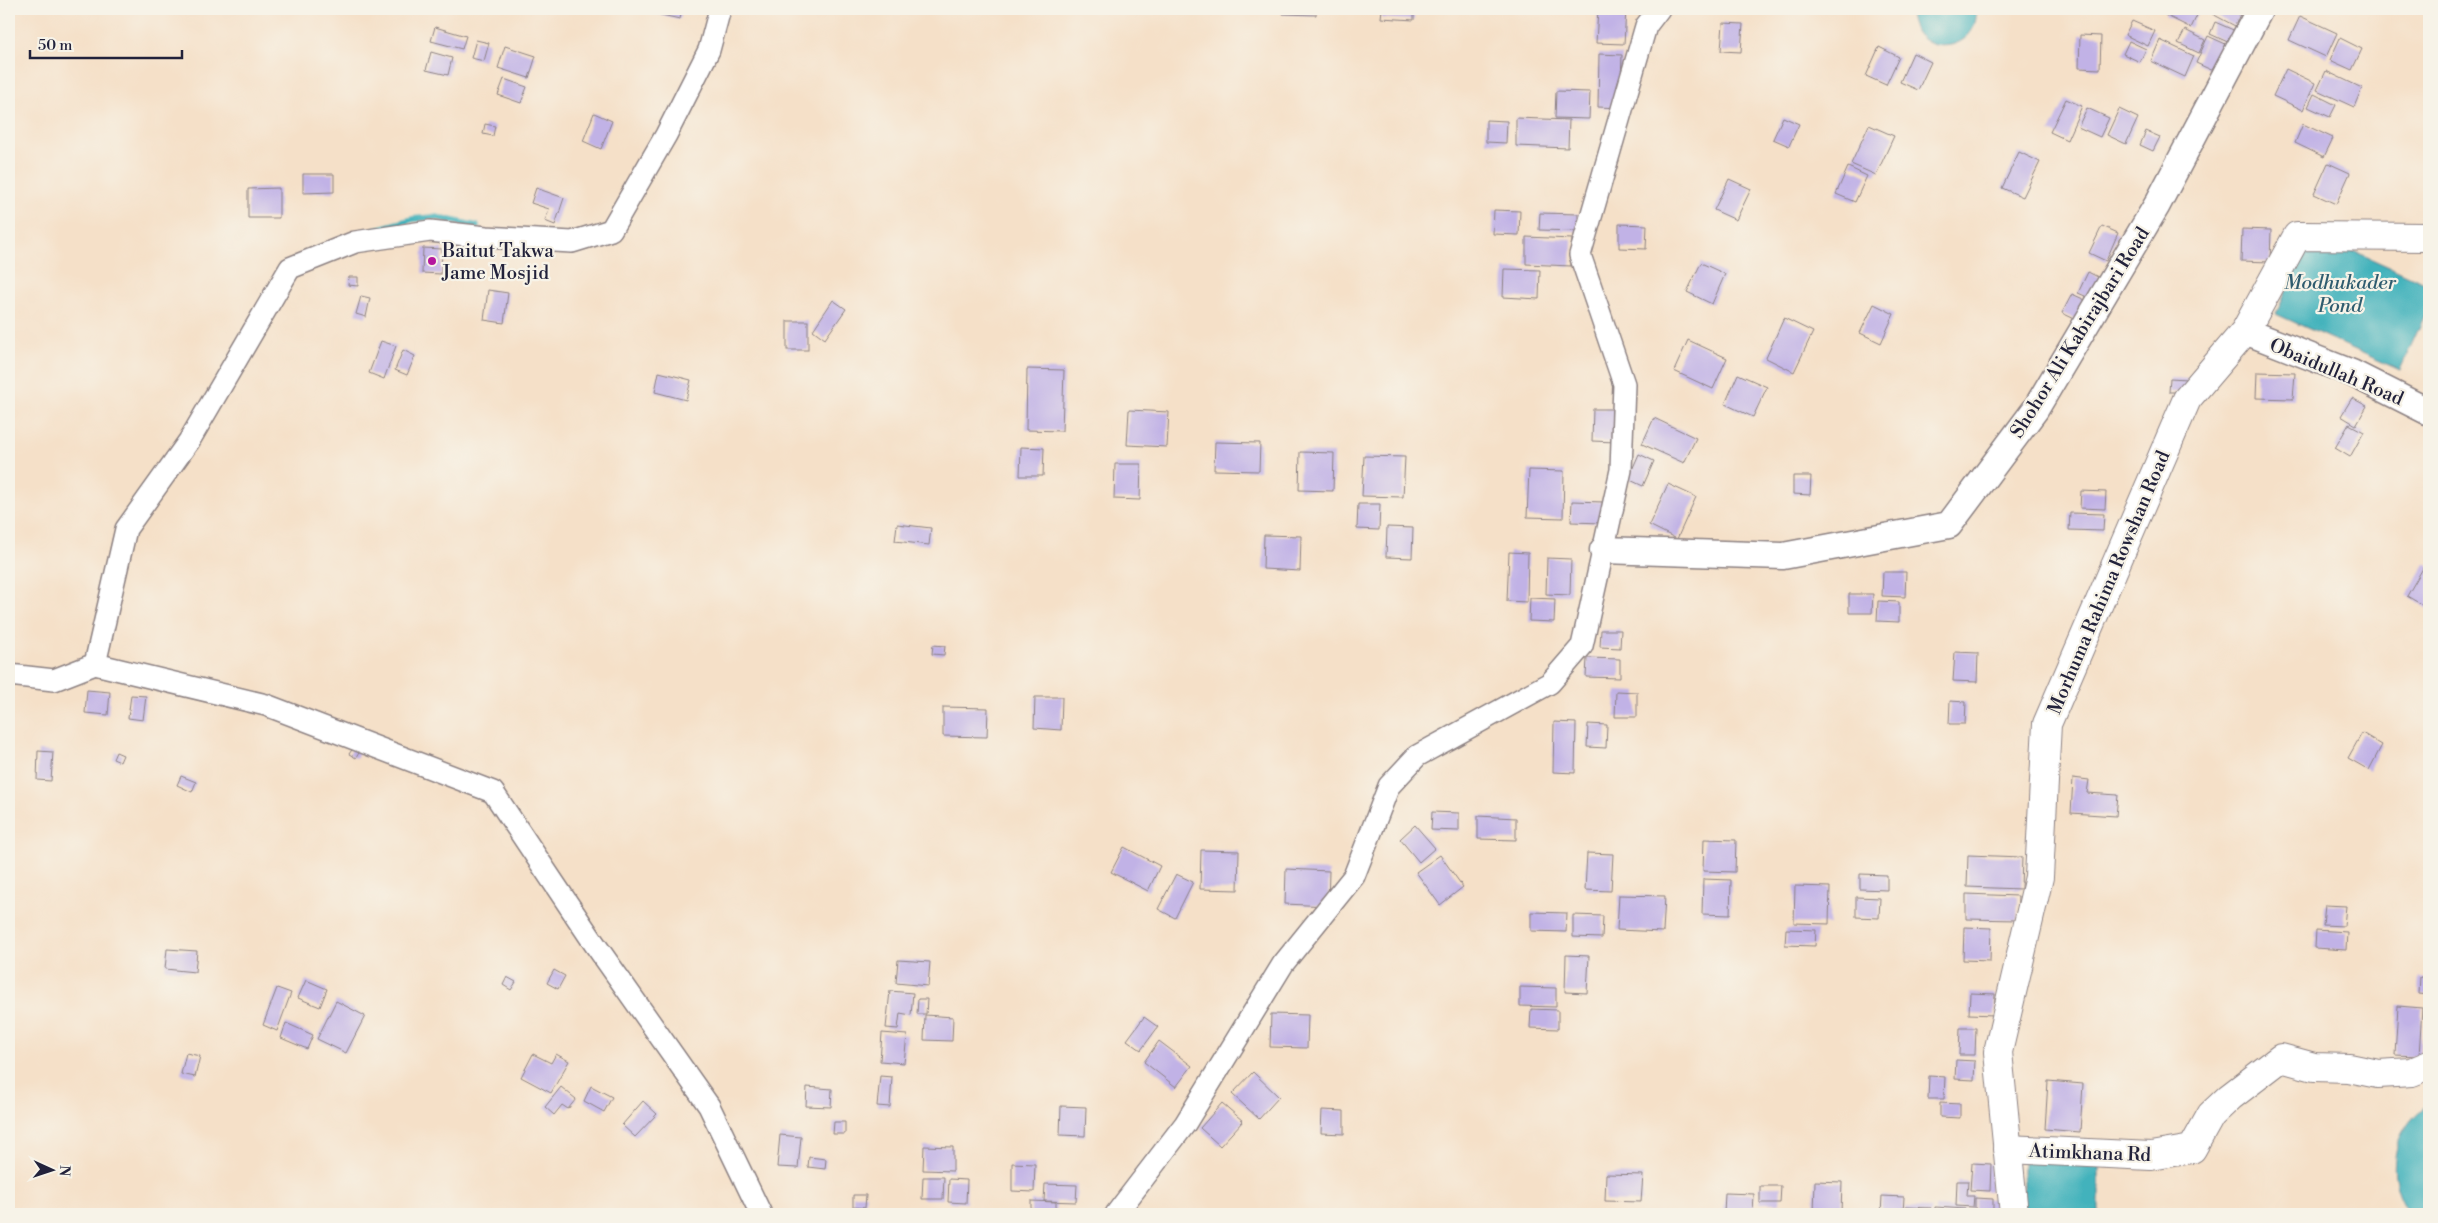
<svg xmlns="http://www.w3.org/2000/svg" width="2438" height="1223" font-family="'Libre Bodoni',serif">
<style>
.water{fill:#42b2bc;stroke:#326a7c}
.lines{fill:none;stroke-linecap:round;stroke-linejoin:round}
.stream{stroke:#42b2bc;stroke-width:6}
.building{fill:#c1b2e6}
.minor-casing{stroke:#8c8182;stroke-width:24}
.tertiary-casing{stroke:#8c8182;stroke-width:29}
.secondary-casing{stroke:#8c8182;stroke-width:30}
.minor{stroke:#fff;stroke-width:21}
.tertiary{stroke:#fff;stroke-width:26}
.secondary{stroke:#fff;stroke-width:28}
.poi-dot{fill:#b5179e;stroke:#f7f3e8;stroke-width:2}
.labels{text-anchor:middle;stroke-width:4.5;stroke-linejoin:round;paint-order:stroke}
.poi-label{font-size:19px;fill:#22223b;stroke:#f7f3e8;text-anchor:start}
.street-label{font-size:19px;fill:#22223b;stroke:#f7f3e8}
.water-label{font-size:20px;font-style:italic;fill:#2f5c6f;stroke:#f7f3e8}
</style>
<rect width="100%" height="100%" fill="#f7f3e8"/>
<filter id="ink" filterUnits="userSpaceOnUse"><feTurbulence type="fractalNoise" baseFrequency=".02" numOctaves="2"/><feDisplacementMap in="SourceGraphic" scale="10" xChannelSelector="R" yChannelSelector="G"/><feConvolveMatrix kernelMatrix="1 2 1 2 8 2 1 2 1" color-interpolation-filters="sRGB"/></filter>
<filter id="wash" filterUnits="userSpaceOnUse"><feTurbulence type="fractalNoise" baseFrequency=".0096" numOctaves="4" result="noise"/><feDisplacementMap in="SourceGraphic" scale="20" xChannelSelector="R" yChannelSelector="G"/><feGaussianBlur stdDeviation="1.12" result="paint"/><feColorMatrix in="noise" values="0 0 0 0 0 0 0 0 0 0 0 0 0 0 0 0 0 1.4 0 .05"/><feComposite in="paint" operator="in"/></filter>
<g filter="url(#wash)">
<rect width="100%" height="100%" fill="#f5e0c8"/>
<g class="water">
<path d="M 1910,9 L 1976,9 C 1981,55 1910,61 1910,9 Z"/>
<path d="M 2312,232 L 2429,285 L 2429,306 L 2400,370 L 2276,314 Z"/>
<path d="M 2429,1104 L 2429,1214 L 2410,1214 C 2383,1179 2392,1128 2429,1104 Z"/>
<rect x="2023" y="1161" width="76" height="53"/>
</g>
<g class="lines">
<path class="stream" d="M 374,230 L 413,219 L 435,217 L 477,226"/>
</g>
<g id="blocks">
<g class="building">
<path d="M 659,9 L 682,9 L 680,19 L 657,14 Z"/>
<path d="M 1283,9 L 1316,9 L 1316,15 L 1283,14 Z"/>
<path d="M 1382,9 L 1414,9 L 1414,20 L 1381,18 Z"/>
<path d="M 1598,9 L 1626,9 L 1624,44 L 1596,43 Z"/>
<path d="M 2167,9 L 2200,9 L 2191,28 L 2165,15 Z"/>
<path d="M 2203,9 L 2228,9 L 2240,14 L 2235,26 Z"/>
<path d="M 2300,16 L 2337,33 L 2326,57 L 2289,40 Z"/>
<path d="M 2132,21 L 2155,31 L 2148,46 L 2125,35 Z"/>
<path d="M 2215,22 L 2238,32 L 2232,44 L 2210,34 Z"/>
<path d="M 1723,23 L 1743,24 L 1741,52 L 1721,51 Z"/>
<path d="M 435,27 L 466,36 L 462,49 L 431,41 Z"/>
<path d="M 2185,30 L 2205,40 L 2199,53 L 2178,43 Z"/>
<path d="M 2080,35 L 2101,36 L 2100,69 L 2079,68 Z"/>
<path d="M 2208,36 L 2230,46 L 2218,73 L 2196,63 Z"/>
<path d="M 2340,38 L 2362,49 L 2352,70 L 2330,60 Z"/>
<path d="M 476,40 L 489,43 L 484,61 L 471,58 Z"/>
<path d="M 2160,40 L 2194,56 L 2185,77 L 2151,61 Z"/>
<path d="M 2129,41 L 2146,49 L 2140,62 L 2123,54 Z"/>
<path d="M 505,46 L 536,56 L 529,78 L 498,68 Z"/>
<path d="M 1879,47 L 1899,57 L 1886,85 L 1866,76 Z"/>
<path d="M 431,52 L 452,58 L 448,75 L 426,70 Z"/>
<path d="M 1913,53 L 1931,62 L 1918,90 L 1900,82 Z"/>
<path d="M 1599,54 L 1622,55 L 1620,108 L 1598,107 Z"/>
<path d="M 2286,69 L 2315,83 L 2303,110 L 2273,96 Z"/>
<path d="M 2326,71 L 2362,88 L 2354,107 L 2317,90 Z"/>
<path d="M 504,79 L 527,87 L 521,103 L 498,95 Z"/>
<path d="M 1556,91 L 1590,92 L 1589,119 L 1555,118 Z"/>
<path d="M 2314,94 L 2336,105 L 2330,117 L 2308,107 Z"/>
<path d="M 2066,99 L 2082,106 L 2067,140 L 2050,132 Z"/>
<path d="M 2087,108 L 2109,118 L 2100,137 L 2078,127 Z"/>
<path d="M 2119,109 L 2138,118 L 2126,144 L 2107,135 Z"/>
<path d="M 594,113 L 612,121 L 601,149 L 583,141 Z"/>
<path d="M 1783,117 L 1799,124 L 1789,146 L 1773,139 Z"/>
<path d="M 1516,118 L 1569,120 L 1568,148 L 1516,146 Z"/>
<path d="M 1486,120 L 1507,121 L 1506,143 L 1486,142 Z"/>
<path d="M 485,124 L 495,126 L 493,136 L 483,134 Z"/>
<path d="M 2303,124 L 2333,138 L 2324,157 L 2295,143 Z"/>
<path d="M 1869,125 L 1894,136 L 1876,175 L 1851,164 Z"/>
<path d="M 2146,131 L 2160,137 L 2153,151 L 2140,145 Z"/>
<path d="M 2019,152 L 2040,162 L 2023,197 L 2002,188 Z"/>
<path d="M 2328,163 L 2350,173 L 2336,204 L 2314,194 Z"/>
<path d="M 1848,167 L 1867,176 L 1855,202 L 1836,194 Z"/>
<path d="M 303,174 L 334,174 L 334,192 L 303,193 Z"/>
<path d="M 1729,179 L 1751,189 L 1736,220 L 1714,210 Z"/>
<path d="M 279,188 L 279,218 L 248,218 L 248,189 Z"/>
<path d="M 536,188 L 564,198 L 555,225 L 545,221 L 549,209 L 531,203 Z"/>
<path d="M 1494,210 L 1520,211 L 1519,235 L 1493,234 Z"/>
<path d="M 1540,213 L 1578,214 L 1578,231 L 1539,230 Z"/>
<path d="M 1619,224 L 1647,225 L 1646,249 L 1619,248 Z"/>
<path d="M 2102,226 L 2118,233 L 2106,261 L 2089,253 Z"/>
<path d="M 2242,229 L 2271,230 L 2270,262 L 2241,261 Z"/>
<path d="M 1526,237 L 1572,239 L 1571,266 L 1526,264 Z"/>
<path d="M 423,248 L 442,249 L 441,274 L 422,273 Z"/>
<path d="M 1701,263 L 1725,274 L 1712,304 L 1687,292 Z"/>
<path d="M 1504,269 L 1540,270 L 1539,299 L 1503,297 Z"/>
<path d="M 2088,272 L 2102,279 L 2092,299 L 2078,293 Z"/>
<path d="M 349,277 L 358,277 L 358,286 L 348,285 Z"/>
<path d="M 488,290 L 508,293 L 504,323 L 484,320 Z"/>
<path d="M 2072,294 L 2092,303 L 2083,323 L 2062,313 Z"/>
<path d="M 361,296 L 370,298 L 366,317 L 356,314 Z"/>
<path d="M 833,300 L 846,309 L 825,339 L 813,330 Z"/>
<path d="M 1874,304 L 1894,314 L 1881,343 L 1860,333 Z"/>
<path d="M 1784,318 L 1813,332 L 1794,372 L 1766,358 Z"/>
<rect x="787" y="321" width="21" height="29"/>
<path d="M 1688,340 L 1727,358 L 1713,389 L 1674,371 Z"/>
<path d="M 381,341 L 396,346 L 384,379 L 369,373 Z"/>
<path d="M 403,350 L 415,356 L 407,375 L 395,370 Z"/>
<path d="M 1027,369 L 1064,370 L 1062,431 L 1026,430 Z"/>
<path d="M 659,372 L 691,380 L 686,400 L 655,392 Z"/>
<path d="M 2257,372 L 2295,373 L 2293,399 L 2256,398 Z"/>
<path d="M 1738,374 L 1767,387 L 1753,417 L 1725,404 Z"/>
<path d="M 2170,378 L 2187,379 L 2186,392 L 2169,392 Z"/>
<path d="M 2352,398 L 2367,406 L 2356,425 L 2341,416 Z"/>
<path d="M 1593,409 L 1617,409 L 1616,442 L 1592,441 Z"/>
<path d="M 1129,410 L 1169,412 L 1167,447 L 1127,445 Z"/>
<path d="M 1654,418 L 1696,438 L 1684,463 L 1642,444 Z"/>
<path d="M 2349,424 L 2364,432 L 2350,457 L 2335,448 Z"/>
<path d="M 1215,442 L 1260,443 L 1259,471 L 1214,470 Z"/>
<path d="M 1021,447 L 1044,448 L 1043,476 L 1020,476 Z"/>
<path d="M 1300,452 L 1334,453 L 1333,491 L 1299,490 Z"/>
<path d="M 1639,454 L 1654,461 L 1643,486 L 1628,479 Z"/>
<path d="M 1364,456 L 1405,457 L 1403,497 L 1362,496 Z"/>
<path d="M 1115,464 L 1141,464 L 1140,500 L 1114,499 Z"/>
<path d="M 1529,470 L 1564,471 L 1563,518 L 1527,517 Z"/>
<path d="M 1793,476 L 1811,476 L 1810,495 L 1793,494 Z"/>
<path d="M 1668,484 L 1696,497 L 1677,539 L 1649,525 Z"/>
<path d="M 2081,491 L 2106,492 L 2105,509 L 2080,508 Z"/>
<path d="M 1572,501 L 1604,502 L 1603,523 L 1571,522 Z"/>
<path d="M 1358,504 L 1380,504 L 1379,530 L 1357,529 Z"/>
<path d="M 2070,513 L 2104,514 L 2103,531 L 2069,530 Z"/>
<path d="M 897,524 L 931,528 L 929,545 L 895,541 Z"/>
<path d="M 1387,527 L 1413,528 L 1412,558 L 1386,557 Z"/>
<path d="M 1264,535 L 1301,536 L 1300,571 L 1263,569 Z"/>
<path d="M 1509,552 L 1528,553 L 1527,602 L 1507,601 Z"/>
<path d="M 1547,558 L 1571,559 L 1570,595 L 1546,594 Z"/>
<path d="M 2426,563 L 2429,565 L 2429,609 L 2407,596 Z"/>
<path d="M 1883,572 L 1906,572 L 1905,597 L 1882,596 Z"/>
<path d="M 1849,594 L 1873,594 L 1872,613 L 1849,613 Z"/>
<path d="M 1530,598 L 1555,599 L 1554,622 L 1529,621 Z"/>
<path d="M 1878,601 L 1899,602 L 1899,622 L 1877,621 Z"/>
<path d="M 1601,630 L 1621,630 L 1620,648 L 1600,647 Z"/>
<path d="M 933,645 L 945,646 L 944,655 L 932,654 Z"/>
<path d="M 1955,652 L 1978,653 L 1977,682 L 1953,681 Z"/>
<path d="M 1587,658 L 1620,659 L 1620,678 L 1586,677 Z"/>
<path d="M 87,690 L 110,692 L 108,715 L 85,713 Z"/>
<path d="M 1616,691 L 1637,692 L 1637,717 L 1615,717 Z"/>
<path d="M 131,695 L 146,696 L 143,720 L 128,718 Z"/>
<path d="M 1035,697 L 1062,697 L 1061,730 L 1034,728 Z"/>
<path d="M 1950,701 L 1966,702 L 1965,724 L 1949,724 Z"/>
<path d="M 943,707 L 988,708 L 987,737 L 943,736 Z"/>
<path d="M 1554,722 L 1576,723 L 1575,773 L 1553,772 Z"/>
<path d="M 1588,724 L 1607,725 L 1606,748 L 1587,747 Z"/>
<path d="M 2362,733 L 2382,745 L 2369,770 L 2348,758 Z"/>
<path d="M 354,747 L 360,751 L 356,758 L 349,754 Z"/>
<path d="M 38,751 L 53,752 L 51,781 L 37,780 Z"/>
<path d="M 116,752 L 123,755 L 120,762 L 113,759 Z"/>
<path d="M 181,776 L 196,782 L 192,792 L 177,785 Z"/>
<path d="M 2073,778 L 2089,780 L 2087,793 L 2118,795 L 2116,816 L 2071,813 Z"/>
<path d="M 1432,812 L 1459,813 L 1459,831 L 1431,830 Z"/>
<path d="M 1478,816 L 1516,818 L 1516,840 L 1478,839 Z"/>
<path d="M 1415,825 L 1435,848 L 1419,862 L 1400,839 Z"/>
<path d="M 1704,839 L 1736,840 L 1735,872 L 1703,871 Z"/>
<path d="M 1124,847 L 1160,866 L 1148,891 L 1111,872 Z"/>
<path d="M 1201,850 L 1239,851 L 1238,890 L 1200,889 Z"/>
<path d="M 1587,853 L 1613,854 L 1611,891 L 1585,890 Z"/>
<path d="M 1440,855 L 1463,887 L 1440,905 L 1416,872 Z"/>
<path d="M 1968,855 L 2022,857 L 2021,889 L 1967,887 Z"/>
<path d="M 1286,869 L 1329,871 L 1328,906 L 1285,904 Z"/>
<path d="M 1176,874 L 1193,882 L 1175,918 L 1158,909 Z"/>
<path d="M 1860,874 L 1887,875 L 1887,890 L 1860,889 Z"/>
<path d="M 1703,879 L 1731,880 L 1730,915 L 1702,914 Z"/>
<path d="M 1795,886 L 1830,887 L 1829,924 L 1794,923 Z"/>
<path d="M 1966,894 L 2018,896 L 2017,920 L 1966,919 Z"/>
<path d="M 1619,895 L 1665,896 L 1663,932 L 1617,930 Z"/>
<path d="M 1856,897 L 1880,898 L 1879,918 L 1856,917 Z"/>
<path d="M 2325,905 L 2346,906 L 2344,926 L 2323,925 Z"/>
<path d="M 1531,912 L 1567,913 L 1566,932 L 1531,931 Z"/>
<path d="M 1573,915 L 1603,916 L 1602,938 L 1573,937 Z"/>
<path d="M 1964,927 L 1991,928 L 1990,961 L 1963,960 Z"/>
<path d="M 1786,929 L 1816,930 L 1815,946 L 1785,945 Z"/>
<path d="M 2316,930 L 2347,932 L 2346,950 L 2315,948 Z"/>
<path d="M 167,949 L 197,951 L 195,972 L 165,969 Z"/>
<path d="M 1566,955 L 1589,956 L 1587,993 L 1565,992 Z"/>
<path d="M 898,960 L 930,962 L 928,986 L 896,983 Z"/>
<path d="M 554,970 L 565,976 L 558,989 L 547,983 Z"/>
<path d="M 507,977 L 516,982 L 511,990 L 503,985 Z"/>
<path d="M 2420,977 L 2429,978 L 2429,995 L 2419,994 Z"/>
<path d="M 306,980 L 327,989 L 320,1007 L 298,998 Z"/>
<path d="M 1520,987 L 1556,988 L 1556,1007 L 1520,1006 Z"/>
<path d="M 277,988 L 291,993 L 277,1031 L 263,1025 Z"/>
<path d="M 890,991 L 913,993 L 911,1015 L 900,1013 L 898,1029 L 886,1028 Z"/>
<path d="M 1970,993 L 1995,994 L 1994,1015 L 1969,1014 Z"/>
<path d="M 918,999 L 927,999 L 926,1014 L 917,1014 Z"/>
<path d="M 336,1001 L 365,1016 L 346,1053 L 317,1039 Z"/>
<path d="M 2398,1006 L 2422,1008 L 2419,1056 L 2395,1055 Z"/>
<path d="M 1531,1009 L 1558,1010 L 1558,1029 L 1530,1028 Z"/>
<path d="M 1271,1014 L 1308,1015 L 1307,1048 L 1270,1047 Z"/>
<path d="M 925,1015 L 953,1017 L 952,1041 L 924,1040 Z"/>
<path d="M 1144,1017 L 1158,1027 L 1141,1050 L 1127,1040 Z"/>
<path d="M 286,1023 L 313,1035 L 307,1049 L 281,1038 Z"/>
<path d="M 1960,1028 L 1976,1028 L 1975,1055 L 1959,1055 Z"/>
<path d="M 882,1033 L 907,1035 L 904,1063 L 880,1061 Z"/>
<path d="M 1159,1041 L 1192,1066 L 1176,1087 L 1144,1062 Z"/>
<path d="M 186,1053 L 200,1056 L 195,1077 L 181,1074 Z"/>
<path d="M 533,1054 L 551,1063 L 556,1054 L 569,1061 L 551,1093 L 521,1077 Z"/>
<path d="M 1956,1060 L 1975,1061 L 1974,1080 L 1955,1079 Z"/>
<path d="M 1253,1072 L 1279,1097 L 1259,1119 L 1232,1094 Z"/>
<path d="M 880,1076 L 892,1077 L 890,1107 L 877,1106 Z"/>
<path d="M 1929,1076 L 1945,1077 L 1944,1099 L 1928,1099 Z"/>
<path d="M 2048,1081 L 2083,1084 L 2080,1132 L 2045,1129 Z"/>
<path d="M 591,1086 L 612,1097 L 604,1112 L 584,1101 Z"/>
<path d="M 561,1087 L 576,1099 L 568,1109 L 562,1105 L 554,1115 L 545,1107 Z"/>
<path d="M 807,1087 L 832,1089 L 831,1107 L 806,1106 Z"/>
<path d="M 643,1101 L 657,1114 L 635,1137 L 622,1125 Z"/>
<path d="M 1222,1103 L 1243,1121 L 1220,1146 L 1200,1128 Z"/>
<path d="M 1940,1103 L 1960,1104 L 1960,1118 L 1940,1117 Z"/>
<path d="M 1061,1106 L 1086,1107 L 1085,1136 L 1060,1135 Z"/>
<path d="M 1322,1110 L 1344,1111 L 1344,1134 L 1321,1133 Z"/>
<path d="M 834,1122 L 845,1122 L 845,1134 L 833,1134 Z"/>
<path d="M 780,1135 L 801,1137 L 798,1168 L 777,1167 Z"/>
<path d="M 924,1146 L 953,1147 L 953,1171 L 923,1170 Z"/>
<path d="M 809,1157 L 826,1159 L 825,1169 L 808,1167 Z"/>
<path d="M 1012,1163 L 1035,1164 L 1034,1192 L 1012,1191 Z"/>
<path d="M 1972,1163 L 1991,1164 L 1990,1191 L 1970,1190 Z"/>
<path d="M 1606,1174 L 1643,1175 L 1641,1202 L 1605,1201 Z"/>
<path d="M 923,1177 L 944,1177 L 943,1199 L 922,1199 Z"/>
<path d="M 949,1179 L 967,1180 L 966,1203 L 948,1202 Z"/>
<path d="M 1815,1181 L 1842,1182 L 1841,1214 L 1814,1214 Z"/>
<path d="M 1957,1181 L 1968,1181 L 1967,1196 L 1974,1196 L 1973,1207 L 1956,1206 Z"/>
<path d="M 1045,1184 L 1077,1185 L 1076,1202 L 1044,1201 Z"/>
<path d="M 1760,1186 L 1781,1186 L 1780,1203 L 1760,1203 Z"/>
<path d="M 1725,1193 L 1754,1194 L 1753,1214 L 1724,1213 Z"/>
<path d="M 853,1195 L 866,1195 L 865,1208 L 853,1207 Z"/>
<path d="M 1882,1196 L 1904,1197 L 1903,1214 L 1881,1214 Z"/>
<path d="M 1975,1198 L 1993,1199 L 1993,1214 L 1975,1214 Z"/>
<path d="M 1031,1201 L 1056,1202 L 1056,1214 L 1031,1214 Z"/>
<path d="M 1906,1207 L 1931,1208 L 1931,1214 L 1906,1214 Z"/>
<path d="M 1935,1207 L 1965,1209 L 1965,1214 L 1935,1214 Z"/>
</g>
</g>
</g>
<g filter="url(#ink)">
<use href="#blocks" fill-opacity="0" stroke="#8c8182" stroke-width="1"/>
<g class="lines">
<defs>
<g id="minor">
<path d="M 95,664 L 266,705 L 493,792 L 594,943 L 709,1106 L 761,1214"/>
<path d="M 9,675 L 54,680 L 95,664 L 126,529 L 189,441 L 290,268 L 355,242 L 430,231 L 486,237 L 572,242 L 611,230 L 666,135 L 709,50 L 720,9"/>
<path d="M 1116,1214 L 1185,1124 L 1283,964 L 1354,876 L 1389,786 L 1417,756 L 1550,683 L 1582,646 L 1621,470 L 1624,384 L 1580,255 L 1646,26 L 1659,9"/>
</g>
<g id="tertiary">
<path d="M 2245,331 L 2352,373 L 2429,412"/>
<path d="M 1603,550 L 1783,556 L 1949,525 L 2035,410 L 2157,205 L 2260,9"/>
</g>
<g id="secondary">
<path d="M 2007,1149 L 2151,1156 L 2192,1149 L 2211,1115 L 2230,1097 L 2281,1058 L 2314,1067 L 2349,1068 L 2378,1074 L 2412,1072 L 2429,1065"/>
<path d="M 2014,1214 L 1998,1052 L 2039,877 L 2047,724 L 2187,399 L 2245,331 L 2297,236 L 2429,237"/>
</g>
</defs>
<use href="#minor" class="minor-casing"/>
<use href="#tertiary" class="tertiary-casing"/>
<use href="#secondary" class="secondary-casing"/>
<use href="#minor" class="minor"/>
<use href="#tertiary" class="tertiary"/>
<use href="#secondary" class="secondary"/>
</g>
</g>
<circle class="poi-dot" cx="432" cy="261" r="5"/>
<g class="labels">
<g class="poi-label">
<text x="442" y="257">Baitut Takwa<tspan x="442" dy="22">Jame Mosjid</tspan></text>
</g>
<g class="street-label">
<text transform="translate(2079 332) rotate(-58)" y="7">Shohor Ali Kabirajbari Road</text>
<text transform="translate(2337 371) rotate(23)" y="7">Obaidullah Road</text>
<text transform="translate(2108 582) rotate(-67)" y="7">Morhuma Rahima Rowshan Road</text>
<text transform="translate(2090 1152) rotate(2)" y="7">Atimkhana Rd</text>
</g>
<g class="water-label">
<text x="2340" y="289">Modhukader<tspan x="2340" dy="23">Pond</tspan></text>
</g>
</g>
<rect width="2438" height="1223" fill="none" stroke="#f7f3e8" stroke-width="30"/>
<g transform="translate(52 1170) rotate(93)" stroke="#f7f3e8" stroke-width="4" paint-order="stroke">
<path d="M0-4L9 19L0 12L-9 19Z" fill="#22223b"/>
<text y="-8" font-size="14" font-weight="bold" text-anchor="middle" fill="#22223b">N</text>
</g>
<path d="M30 50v8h152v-8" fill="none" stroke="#22223b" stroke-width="2.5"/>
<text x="38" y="50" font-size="15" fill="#22223b" stroke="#f7f3e8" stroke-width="4" paint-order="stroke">50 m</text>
</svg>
